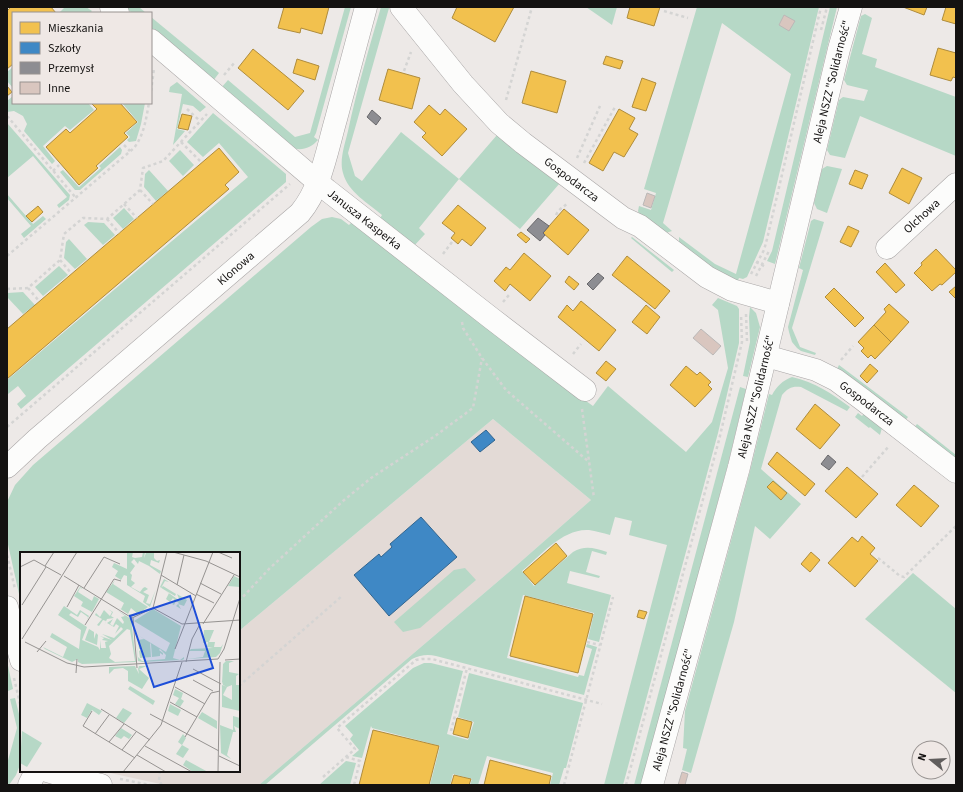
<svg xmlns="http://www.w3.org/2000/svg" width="963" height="792" font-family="'Source Sans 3',sans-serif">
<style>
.built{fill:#e3dad6}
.green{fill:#b6d8c6}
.homes{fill:#f2c14e;stroke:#af8c3c}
.schools{fill:#3f88c5;stroke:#32658f}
.industry{fill:#8d8d92;stroke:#69686b}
.building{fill:#d9c6bf;stroke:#bbb8b7}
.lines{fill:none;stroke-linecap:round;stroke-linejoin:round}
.minor-casing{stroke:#a9a6a6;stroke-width:23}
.tertiary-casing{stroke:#a9a6a6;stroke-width:23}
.path{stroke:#d4d4d3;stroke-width:2.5;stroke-dasharray:3 3;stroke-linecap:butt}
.minor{stroke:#fcfcfb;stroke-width:22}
.tertiary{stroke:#fcfcfb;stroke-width:22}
.labels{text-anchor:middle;stroke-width:4;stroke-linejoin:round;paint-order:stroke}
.street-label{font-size:12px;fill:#141211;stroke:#efe8e5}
.inset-road{fill:none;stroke:#969391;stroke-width:1}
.view{fill:#1d4ed8;fill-opacity:0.15;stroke:#1d4ed8;stroke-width:2}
.inset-edge{fill:none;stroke:#141211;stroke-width:2}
</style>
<rect width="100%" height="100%" fill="#ede9e7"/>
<path class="built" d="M 493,419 L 591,500 L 509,572 L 259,785 L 165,785 L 101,771 L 239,771 L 239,631 Z"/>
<g class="green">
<path d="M 65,7 L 86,7 L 92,11 L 90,13 L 59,13 Z"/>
<path d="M 125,7 L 139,7 L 146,13 L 132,13 Z"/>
<path d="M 345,7 L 351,7 L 316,133 L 314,137 L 318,140 C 311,148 302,151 292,148 L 221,88 L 228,80 L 295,137 L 310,133 Z"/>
<path d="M 381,7 L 389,8 L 348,153 L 355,176 L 362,181 L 401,132 L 459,179 L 497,135 L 560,183 L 520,229 L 459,179 L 419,228 L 425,234 L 413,247 L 379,220 L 382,215 C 368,203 348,192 343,173 C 339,160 345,144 348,131 C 357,89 369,48 381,7 Z"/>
<path d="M 586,7 L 617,7 L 612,25 Z"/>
<path d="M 697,7 L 819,7 L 763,242 L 747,277 L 743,279 L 739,278 L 737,283 L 725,278 L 679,243 L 679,237 L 715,264 L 736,274 L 791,74 L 722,23 L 663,223 L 672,231 L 666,233 L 640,216 L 638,211 L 639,206 L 651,210 L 656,193 L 644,189 Z"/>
<path d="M 830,7 L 837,7 L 775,264 L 767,261 L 772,251 Z"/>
<path d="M 865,14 L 872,18 L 862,54 L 877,59 L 875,67 L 956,97 L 956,156 L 860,116 L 845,158 L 830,155 L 827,150 L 839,100 L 843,97 L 864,101 L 868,90 L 847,85 L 844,80 L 861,16 Z"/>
<path d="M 151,17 L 219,73 L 213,81 L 151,29 Z"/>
<path d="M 13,67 L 13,88 L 7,81 L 7,72 Z"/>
<path d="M 177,82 L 206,107 L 200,112 L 193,106 L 183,104 L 177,129 L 185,131 L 173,145 L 182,94 L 169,92 L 170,87 Z"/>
<path d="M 13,96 L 13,103 L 88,103 L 94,110 L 70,130 L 65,126 L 43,146 L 55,161 L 52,164 L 24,131 L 27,124 L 23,116 L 14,111 L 7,112 L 7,101 Z"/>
<path d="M 122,103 L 145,103 L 141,124 L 136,141 L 129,142 L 127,140 L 130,137 L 126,133 L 138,122 Z"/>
<path d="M 213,113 L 286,174 L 286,182 L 21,409 L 17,404 L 26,396 L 18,386 L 8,394 L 7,393 L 7,380 L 248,177 L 219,143 L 203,157 L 187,142 Z"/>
<path d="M 7,123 L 70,195 L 69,200 L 59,208 L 57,205 L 67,197 L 33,156 L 7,178 Z"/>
<path d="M 120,147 L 122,150 L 121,154 L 80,190 L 75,190 L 60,172 L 63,170 L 79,187 L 101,168 L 99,166 Z"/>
<path d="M 180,150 L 194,165 L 183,176 L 169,161 Z"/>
<path d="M 827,166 L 842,169 L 827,213 L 817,209 L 814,203 L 822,169 Z"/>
<path d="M 149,170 L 168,191 L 156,201 L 144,187 L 145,174 Z"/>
<path d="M 7,194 L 33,224 L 43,216 L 46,219 L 24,238 L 21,234 L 31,226 L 7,198 Z"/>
<path d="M 124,208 L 134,219 L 123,229 L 113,218 Z"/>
<path d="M 332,217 L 341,219 L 349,225 L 353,221 L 561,383 L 593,406 L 608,386 L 686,452 L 712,422 L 728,368 L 718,310 L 712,305 L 718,298 L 737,306 L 739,309 L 739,343 L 718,433 L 623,785 L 604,785 L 667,545 L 629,535 L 632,521 L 615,517 L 610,535 C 603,533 596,531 589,530 C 563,528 540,556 522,571 L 534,586 L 573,552 C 585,545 594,548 607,552 L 606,555 L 592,551 L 586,572 L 600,576 L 599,578 L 570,571 L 567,583 L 611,595 L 599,642 L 588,639 L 594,613 L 523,595 L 507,658 L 578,677 L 579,675 L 584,676 L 592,649 L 586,647 L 587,644 L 597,647 L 584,695 L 436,656 C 428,654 420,655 412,659 L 265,785 L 259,785 L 509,572 L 591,500 L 493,419 L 239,631 L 239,553 L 21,553 L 21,603 L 7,540 L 7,502 L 15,485 L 33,465 L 311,227 L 322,219 Z"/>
<path d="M 814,219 L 824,222 L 792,328 L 800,347 L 816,353 L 815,355 L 801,351 L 797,348 L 792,342 L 789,332 L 788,327 L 803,270 L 799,268 L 811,221 Z"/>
<path d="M 88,222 L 104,223 L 115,235 L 103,245 L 84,225 Z"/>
<path d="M 632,237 L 674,270 L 672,272 L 631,238 Z"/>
<path d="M 69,239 L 87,259 L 75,269 L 64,258 L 66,242 Z"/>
<path d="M 59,266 L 68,275 L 43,296 L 35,287 Z"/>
<path d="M 23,292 L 35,305 L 23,314 L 7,297 L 7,293 Z"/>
<path d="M 750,307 L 756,313 L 760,327 L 748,377 L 743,376 L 750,342 L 749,317 Z"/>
<path d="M 839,365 L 908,417 L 904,422 L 836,371 Z"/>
<path d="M 792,377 C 815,382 832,394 850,407 L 847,411 L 801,387 C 792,386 788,388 782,395 L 761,469 L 801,504 L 770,539 L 755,526 L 734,622 L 691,773 L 682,770 L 687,749 L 683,748 L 685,711 L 751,467 L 769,394 L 772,395 C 777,386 782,381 792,377 Z"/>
<path d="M 740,387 L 746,389 L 727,468 L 641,785 L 634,785 Z"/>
<path d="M 866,411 L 883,424 L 880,435 L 870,427 L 869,428 L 855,417 L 858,413 L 862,416 Z"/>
<path d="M 917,424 L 956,455 L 956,462 L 913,429 Z"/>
<path d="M 465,568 L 476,580 L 420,628 L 403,632 L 394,622 L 454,570 Z"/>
<path d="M 913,573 L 956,609 L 956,693 L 865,619 Z"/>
<path d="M 7,661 L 13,689 L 8,691 L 7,687 Z"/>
<path d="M 424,663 L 431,663 L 463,671 L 447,734 L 468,740 L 474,722 L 458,717 L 469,673 L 583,703 L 566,768 L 564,768 L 559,785 L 550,785 L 553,773 L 487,756 L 478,785 L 470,785 L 472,779 L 453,774 L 450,785 L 430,785 L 440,746 L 372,728 L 371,726 L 362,758 L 352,756 L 359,750 L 350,739 L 353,735 L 345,726 L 413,668 Z"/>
<path d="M 15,698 L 21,722 L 21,762 L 16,775 L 9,785 L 7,785 L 7,764 L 17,728 L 10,699 Z"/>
<path d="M 346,761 L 356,763 L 350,785 L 319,785 Z"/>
</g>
<g class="homes">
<path d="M 11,7 L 51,7 L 56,13 L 13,13 L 13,64 L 7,69 L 7,11 Z"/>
<path d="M 284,7 L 329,7 L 322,34 L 301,28 L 300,33 L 278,28 Z"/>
<path d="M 457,7 L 514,7 L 495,42 L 452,18 Z"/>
<path d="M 630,7 L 660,7 L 654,26 L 627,18 Z"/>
<path d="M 903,7 L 927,7 L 924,15 Z"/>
<path d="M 946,7 L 956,7 L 956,24 L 942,20 Z"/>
<path d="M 938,48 L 956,53 L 956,78 L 953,77 L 951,81 L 930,75 Z"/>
<path d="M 253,49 L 304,91 L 288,110 L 238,68 Z"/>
<path d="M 606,56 L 623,61 L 620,69 L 603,64 Z"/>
<path d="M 297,59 L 319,66 L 315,80 L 293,73 Z"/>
<path d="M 388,69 L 420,78 L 412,109 L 379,100 Z"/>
<path d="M 531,71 L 566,81 L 557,113 L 522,103 Z"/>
<path d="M 642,78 L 656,83 L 646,111 L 632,107 Z"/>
<path d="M 7,86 L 12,92 L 7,96 Z"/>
<path d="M 91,103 L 120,103 L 137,122 L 124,133 L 128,137 L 96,166 L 98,168 L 79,185 L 46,147 L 66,129 L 70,133 L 97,109 Z"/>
<path d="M 429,105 L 440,115 L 445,109 L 467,129 L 442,156 L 422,137 L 426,133 L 414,122 Z"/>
<path d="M 619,109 L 635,118 L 629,129 L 638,134 L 624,157 L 614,152 L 603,171 L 589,163 Z"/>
<path d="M 182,114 L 192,116 L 188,130 L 178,128 Z"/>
<path d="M 219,148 L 239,172 L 225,185 L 229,189 L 7,379 L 7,329 Z"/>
<path d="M 902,168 L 922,178 L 909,204 L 889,193 Z"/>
<path d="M 855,170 L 868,175 L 862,189 L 849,184 Z"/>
<path d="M 458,205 L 486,228 L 471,246 L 462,239 L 458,244 L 451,238 L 455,233 L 442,223 Z"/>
<path d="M 38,206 L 43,212 L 32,222 L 26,216 Z"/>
<path d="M 564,209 L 589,230 L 568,255 L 543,233 Z"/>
<path d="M 848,226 L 859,231 L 851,247 L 840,242 Z"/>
<path d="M 521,232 L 530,239 L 526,243 L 517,235 Z"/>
<path d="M 936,249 L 956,270 L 956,272 L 942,285 L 940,284 L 932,291 L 914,273 L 922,265 L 921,263 Z"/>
<path d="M 524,253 L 551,276 L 530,301 L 510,284 L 505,291 L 494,281 L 506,267 L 510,270 Z"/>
<path d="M 627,256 L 670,291 L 655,309 L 612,275 Z"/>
<path d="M 885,263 L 905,285 L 896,293 L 876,272 Z"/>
<path d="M 569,276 L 579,284 L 574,290 L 565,282 Z"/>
<path d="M 956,286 L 956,299 L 949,292 Z"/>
<path d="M 834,288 L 864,318 L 855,327 L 825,297 Z"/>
<path d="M 581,301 L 616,330 L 599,351 L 558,317 L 567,305 L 573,311 Z"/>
<path d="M 889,304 L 909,322 L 891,342 L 874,325 L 886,312 L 884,309 Z"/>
<path d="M 646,305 L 660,317 L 647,334 L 632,322 Z"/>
<path d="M 874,325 L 891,342 L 875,359 L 871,355 L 868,358 L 861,351 L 864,348 L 858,342 Z"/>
<path d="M 606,361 L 616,369 L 606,381 L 596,373 Z"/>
<path d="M 870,364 L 878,371 L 867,383 L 860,376 Z"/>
<path d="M 686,366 L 697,375 L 700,372 L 711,382 L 708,385 L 712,389 L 695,407 L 670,385 Z"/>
<path d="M 815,404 L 840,425 L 820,449 L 796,429 Z"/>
<path d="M 777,452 L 815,484 L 805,496 L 768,464 Z"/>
<path d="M 847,467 L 878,494 L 856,518 L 825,491 Z"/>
<path d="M 773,481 L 787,493 L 781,500 L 767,487 Z"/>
<path d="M 914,485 L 939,506 L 921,527 L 896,505 Z"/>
<path d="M 862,536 L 875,548 L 870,554 L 878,561 L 855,587 L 828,563 L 852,537 L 858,542 Z"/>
<path d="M 556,543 L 567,556 L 535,585 L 523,572 Z"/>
<path d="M 811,552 L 820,560 L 810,572 L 801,564 Z"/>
<path d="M 525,596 L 593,614 L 578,673 L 510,656 Z"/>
<path d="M 639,610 L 647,612 L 644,619 L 637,617 Z"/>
<path d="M 457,718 L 472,722 L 468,738 L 453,734 Z"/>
<path d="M 373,730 L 439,746 L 429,785 L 359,785 Z"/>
<path d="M 490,760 L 551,776 L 549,785 L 484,785 Z"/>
<path d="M 454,775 L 471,779 L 469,785 L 451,785 Z"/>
</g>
<g class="schools">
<path d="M 486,430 L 495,440 L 480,452 L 471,442 Z"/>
<path d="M 421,517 L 457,557 L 389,616 L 354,575 L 379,554 L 381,557 L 392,547 L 390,544 Z"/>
</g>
<g class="industry">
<path d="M 372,110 L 381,118 L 376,125 L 367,117 Z"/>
<path d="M 538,218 L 549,226 L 543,233 L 545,235 L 540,241 L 527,230 Z"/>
<path d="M 598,273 L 604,278 L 593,290 L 587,284 Z"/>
<path d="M 828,455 L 836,462 L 829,470 L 821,464 Z"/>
</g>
<g class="building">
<path d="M 784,15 L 795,21 L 789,31 L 779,25 Z"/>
<path d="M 647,193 L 655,196 L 651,208 L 643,205 Z"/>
<path d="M 701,329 L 721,346 L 713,355 L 693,338 Z"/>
<path d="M 682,772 L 688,774 L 685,785 L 678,785 Z"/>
</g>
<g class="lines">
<defs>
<g id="minor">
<path d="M 111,7 L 118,13"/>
<path id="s1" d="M 401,7 L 463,84 L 499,123 L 523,143 L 623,218 L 640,226 L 707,277 L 732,290 L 778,303"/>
<path id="s2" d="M 151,40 L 327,190 L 491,318 L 585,390"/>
<path id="s3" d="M 887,248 L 956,184"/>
<path id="s4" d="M 766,356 L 816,370 L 836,380 L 863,400 L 956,472"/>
<path id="s5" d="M 7,467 L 37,439 L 300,213 C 321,188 327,150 336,119 C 346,82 356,44 366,7"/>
<path d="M 7,607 L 21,660"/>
<path d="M 47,771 L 67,777 L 101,785"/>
<path d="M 29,785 L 36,771"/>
</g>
<g id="tertiary">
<path id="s6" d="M 652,785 L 739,467 L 839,49 L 851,7"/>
</g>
</defs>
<use href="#minor" class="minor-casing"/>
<use href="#tertiary" class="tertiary-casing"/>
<g class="path">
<path d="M 664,11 L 688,18"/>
<path d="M 821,30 L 827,7"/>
<path d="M 404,71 L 411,52"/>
<path d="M 224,75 L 235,62"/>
<path d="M 151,91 L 154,69"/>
<path d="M 506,100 L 532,7"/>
<path d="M 187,109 L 200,121"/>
<path d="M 7,118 L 8,117 L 76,198"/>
<path d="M 181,142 L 200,161"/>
<path d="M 124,145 L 130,151"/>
<path d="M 577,158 L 600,106"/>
<path d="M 584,163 L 615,107"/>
<path d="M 53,171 L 59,165"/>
<path d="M 140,190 L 153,204"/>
<path d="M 124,204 L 137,218"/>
<path d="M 556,215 C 559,208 564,208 568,202"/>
<path d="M 107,219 L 119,233"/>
<path d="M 443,254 L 452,242"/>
<path d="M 7,256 L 134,148 C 144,135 146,119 149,103"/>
<path d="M 60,260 L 71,273"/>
<path d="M 756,262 L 766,267"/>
<path d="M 751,274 L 764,250 L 767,239 L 821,7"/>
<path d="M 756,276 L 769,251"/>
<path d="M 28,288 L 39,301"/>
<path d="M 7,289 L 28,288 L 60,260 L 64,234 L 83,218 L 107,219 L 140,190 L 143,168 L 163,161 L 207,114"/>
<path d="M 503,302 L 509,295"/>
<path d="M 746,314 L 747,341"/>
<path d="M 462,322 L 463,328 L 482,358 L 506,390 L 589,462"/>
<path d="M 573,354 L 581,344"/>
<path d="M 841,360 L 853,346"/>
<path d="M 582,409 L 594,498"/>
<path d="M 7,427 L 290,184"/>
<path d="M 862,477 L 889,446"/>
<path d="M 7,555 L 15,589"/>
<path d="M 878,558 L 900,576 L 904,577 L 956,526"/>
<path d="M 239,601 L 270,568 L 343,501 L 371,478 L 435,436 L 473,408 L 482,358"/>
<path d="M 587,642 L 600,645"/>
<path d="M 14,678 L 21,708"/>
<path d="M 239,686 L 342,596"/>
<path d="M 451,731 L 467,668"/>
<path d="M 346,757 L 360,761 L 354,785"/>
<path d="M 160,771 L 159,781 L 162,785"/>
<path d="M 323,777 L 355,749 L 337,728 L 416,660 L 422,659 L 432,659 L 602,704"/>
<path d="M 120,779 L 150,785"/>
<path d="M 564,785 L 613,597"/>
<path d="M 626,785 L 719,440 L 742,342 L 741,314"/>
</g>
<use href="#minor" class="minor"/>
<use href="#tertiary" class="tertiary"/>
</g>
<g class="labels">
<g class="street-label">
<text dy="4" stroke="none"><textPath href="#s6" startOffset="726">Aleja NSZZ "Solidarność"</textPath></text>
<text dy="4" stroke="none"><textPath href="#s1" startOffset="244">Gospodarcza</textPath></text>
<text dy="4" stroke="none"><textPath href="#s3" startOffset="47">Olchowa</textPath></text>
<text dy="4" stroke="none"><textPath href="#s2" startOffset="279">Janusza Kasperka</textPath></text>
<text dy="4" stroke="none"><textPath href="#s5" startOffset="303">Klonowa</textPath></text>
<text dy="4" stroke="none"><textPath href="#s6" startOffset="402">Aleja NSZZ "Solidarność"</textPath></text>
<text dy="4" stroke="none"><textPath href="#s4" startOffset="113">Gospodarcza</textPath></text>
<text dy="4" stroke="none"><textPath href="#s6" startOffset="78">Aleja NSZZ "Solidarność"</textPath></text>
</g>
</g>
<g transform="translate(20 552)">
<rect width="220" height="220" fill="#ede9e7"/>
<path d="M 107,0 L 113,0 L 112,5 L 115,6 L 122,5 L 123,0 L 125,0 L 124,6 L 126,1 L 134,0 L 134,6 L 137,9 L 140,8 L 139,11 L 131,8 L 130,13 L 141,19 L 140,22 L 129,14 L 119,9 L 118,12 L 114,7 L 111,10 L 115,14 L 110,21 L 112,23 L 111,28 L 115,31 L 111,35 L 120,40 L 123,36 L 125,35 L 128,37 L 123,40 L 129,43 L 126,51 L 130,52 L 136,37 L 130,55 L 123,50 L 125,44 L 107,33 L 107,24 L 104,23 L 101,28 L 95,24 L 98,19 L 92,15 L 94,11 L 107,17 ZM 214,24 L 220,27 L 220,36 L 218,43 L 220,35 L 208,34 ZM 144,27 L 149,30 L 145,29 L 141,36 L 143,34 L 156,42 L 155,44 L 143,37 L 160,49 L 157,42 L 167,48 L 164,54 L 158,52 L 161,57 L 156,54 L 159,51 L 156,49 L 154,53 L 152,52 L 155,49 L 153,46 L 150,50 L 146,47 L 149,41 L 140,35 ZM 95,28 L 93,32 L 128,55 L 118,62 L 111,56 L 108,62 L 116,63 L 113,64 L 111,64 L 99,56 L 101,57 L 104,51 L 86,40 ZM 60,35 L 63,37 L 60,36 L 58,40 L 72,49 L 74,44 L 79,47 L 72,60 L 61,54 L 63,50 L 54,44 ZM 44,54 L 57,63 L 60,58 L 69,64 L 67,68 L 68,65 L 61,60 L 58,65 L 51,61 L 49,63 L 67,75 L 62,88 L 78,95 L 80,98 L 80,88 L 81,96 L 86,96 L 85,90 L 88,89 L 82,88 L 84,86 L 80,84 L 92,88 L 82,82 L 94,86 L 103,77 L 101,75 L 95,82 L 99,74 L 96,72 L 94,75 L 87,71 L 93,67 L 90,72 L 93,74 L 97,66 L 103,72 L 104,70 L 101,65 L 105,64 L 97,58 L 111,67 L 116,110 L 62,112 L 58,110 L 58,107 L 52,110 L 25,97 L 23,95 L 43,105 L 47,95 L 30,85 L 32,81 L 59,97 L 61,78 L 38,63 ZM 107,77 L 110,78 L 115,109 L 95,110 L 89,106 L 91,102 L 89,94 ZM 88,57 L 93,60 L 91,64 L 94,66 L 87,67 L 84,74 L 86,69 L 83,68 L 79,74 L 77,73 L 82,67 L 75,63 L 76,61 L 80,65 L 84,58 L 90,64 L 92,60 ZM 133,57 L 161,74 L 153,106 L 160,108 L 164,105 L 164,107 L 162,108 L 122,110 L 118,109 L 116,86 L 118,105 L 122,109 L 145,107 L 146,103 L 140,97 L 139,98 L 143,101 L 143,103 L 140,101 L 140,104 L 132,105 L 131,92 L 130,91 L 131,105 L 120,106 L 119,99 L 123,97 L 119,97 L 118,88 L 124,87 L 116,82 L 146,100 L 150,91 L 114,69 ZM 69,77 L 74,80 L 74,87 L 76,81 L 78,83 L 77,93 L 65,88 ZM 184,78 L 194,78 L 189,90 L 195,90 L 194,95 L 201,95 L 203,92 L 200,101 L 196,105 L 167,107 L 183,105 L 185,99 L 169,99 L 171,97 L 193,96 L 187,95 L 188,90 L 183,91 ZM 206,109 L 214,109 L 209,111 L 209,120 L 219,122 L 216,124 L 216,133 L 219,133 L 220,159 L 202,155 L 202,133 L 207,135 L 203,143 L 212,148 L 212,133 L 207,135 L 203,133 L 202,129 L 202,132 L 203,112 ZM 115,114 L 119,122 L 118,117 L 119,114 L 127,114 L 119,117 L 129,126 L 122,137 L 108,129 L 108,119 L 103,116 L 94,117 L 89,122 L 89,115 ZM 110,134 L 135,149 L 133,153 L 108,137 ZM 155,137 L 163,141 L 161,147 L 164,149 L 160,155 L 155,152 L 159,146 L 153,143 ZM 67,151 L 82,159 L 79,163 L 72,158 L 67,166 L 61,163 ZM 150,152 L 161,158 L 158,164 L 148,159 ZM 103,156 L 112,161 L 104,171 L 96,166 ZM 182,160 L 197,169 L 197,177 L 178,166 ZM 213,164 L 220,166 L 220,177 L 214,174 L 216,180 L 213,180 L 207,203 L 211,207 L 201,201 L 200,173 L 213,178 ZM 101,176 L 112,183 L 109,187 L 104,184 L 101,187 L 95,184 ZM 2,179 L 22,191 L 7,215 L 0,211 ZM 163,182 L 166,186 L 162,193 L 169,197 L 163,206 L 156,202 L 162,193 L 158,190 ZM 166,208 L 188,220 L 173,220 L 163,213 Z" fill="#b6d8c6" fill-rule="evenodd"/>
<path class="inset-road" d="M 153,0 L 186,9 L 220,25M 198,0 L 212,6M 25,14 L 34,0M 0,15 L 14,8 L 41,23M 141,23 L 176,44M 44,24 L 112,66 L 133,56 L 162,72 L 220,68M 180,31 L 201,42M 157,33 L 164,3M 64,36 L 84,5 L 100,12M 176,42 L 194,51M 2,53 L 26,15M 47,55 L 59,33M 133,56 L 147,0M 113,66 L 117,116M 183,72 L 214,23M 65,73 L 94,27 L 101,29M 2,87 L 57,0M 5,90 L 47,111 L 64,115 L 198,107M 155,97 L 193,0M 17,100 L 26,89M 198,107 L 204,97 L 220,46M 205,108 L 220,107M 166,110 L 172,87 L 180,72M 173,117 L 201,132M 56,121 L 57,107M 173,128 L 193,139M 155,135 L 185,152M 150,150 L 177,165M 81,157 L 130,188M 72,159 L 63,174 L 115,206M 130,162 L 199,199M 75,182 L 89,163M 165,185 L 191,141 L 200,139M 89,190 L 104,172M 125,194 L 172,220M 102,198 L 116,180M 117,203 L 146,220M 199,204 L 220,214M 103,220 L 141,173 L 162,110M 198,220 L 200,110"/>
<path class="view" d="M 170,44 L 193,116 L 134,135 L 110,64 Z"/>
<rect width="220" height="220" class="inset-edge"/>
</g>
<rect width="963" height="792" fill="none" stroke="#141211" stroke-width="16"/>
<rect x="12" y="12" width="140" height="92" fill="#efe8e5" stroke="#979290"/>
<rect x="20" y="22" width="20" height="12" fill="#f2c14e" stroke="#979290"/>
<text x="48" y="32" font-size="12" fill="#141211">Mieszkania</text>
<rect x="20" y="42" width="20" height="12" fill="#3f88c5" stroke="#979290"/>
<text x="48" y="52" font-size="12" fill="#141211">Szkoły</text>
<rect x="20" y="62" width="20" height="12" fill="#8d8d92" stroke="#979290"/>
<text x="48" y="72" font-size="12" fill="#141211">Przemysł</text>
<rect x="20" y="82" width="20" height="12" fill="#d9c6bf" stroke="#979290"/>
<text x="48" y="92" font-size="12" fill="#141211">Inne</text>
<g transform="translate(931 760) rotate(288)"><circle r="19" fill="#efe8e5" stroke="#979290"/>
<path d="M0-3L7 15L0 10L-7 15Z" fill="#605d5c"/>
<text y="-6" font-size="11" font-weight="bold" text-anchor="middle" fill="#141211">N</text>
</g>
</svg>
